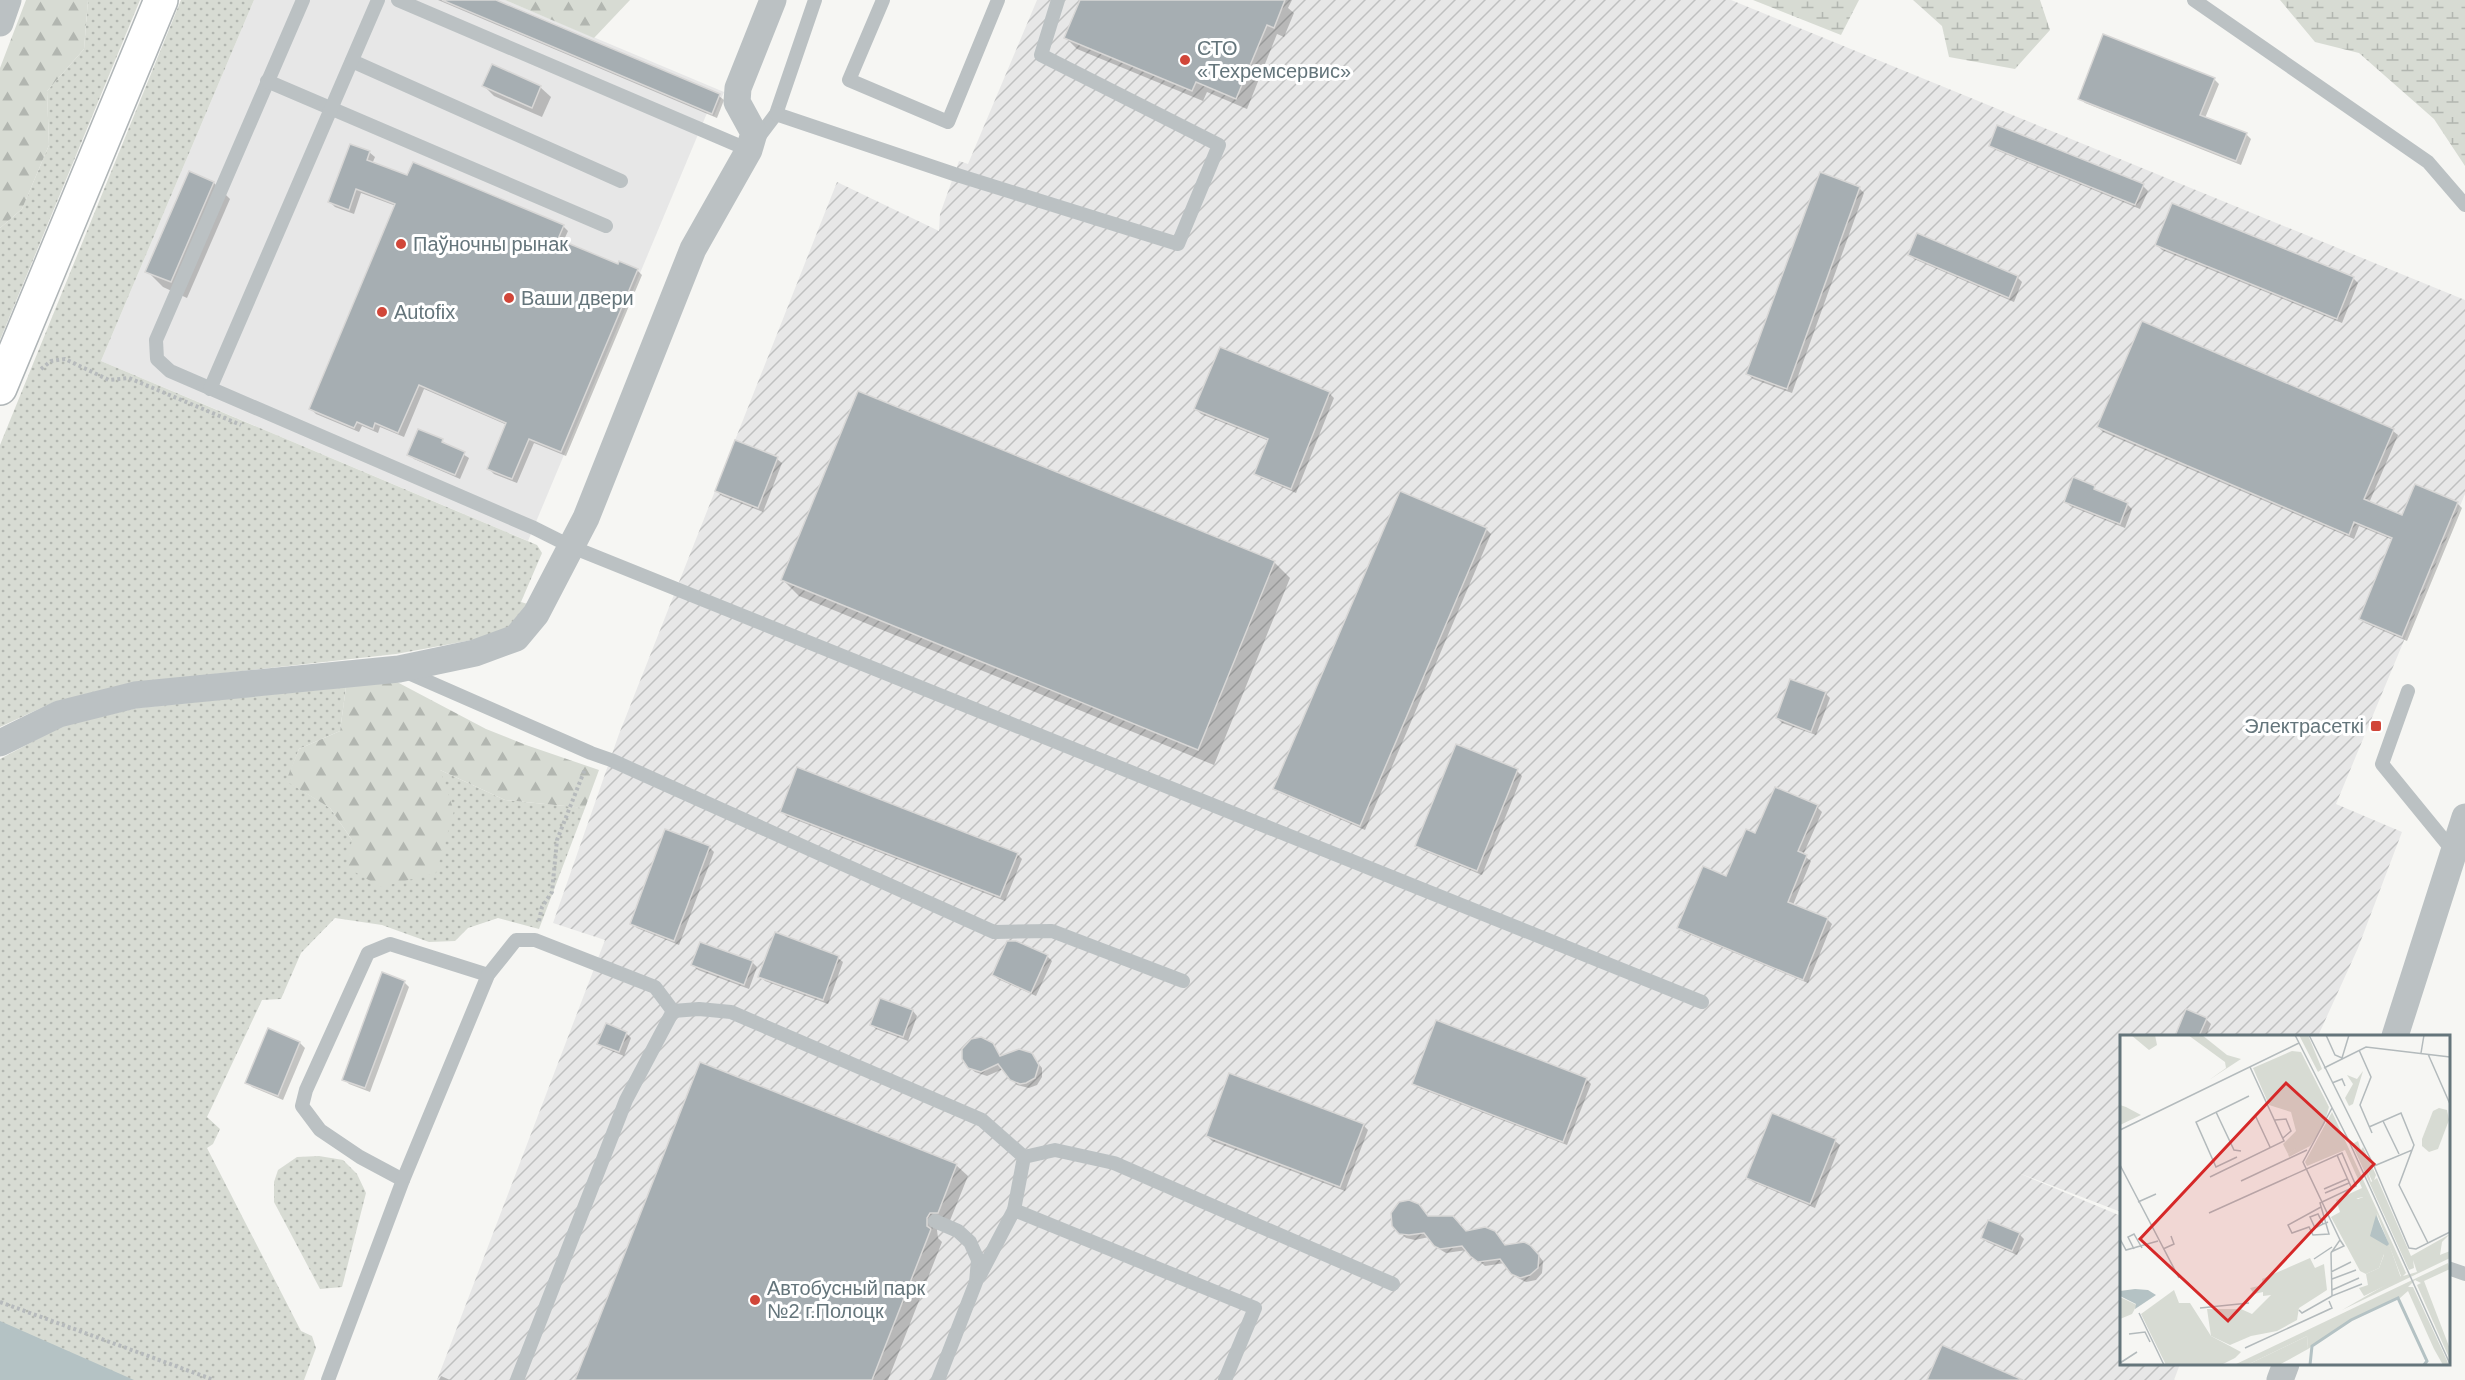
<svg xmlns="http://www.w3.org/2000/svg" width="2465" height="1380" font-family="Helvetica,sans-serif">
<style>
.built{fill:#e7e7e7}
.industrial{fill:url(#industrial-furrows)}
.grass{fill:url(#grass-dots)}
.forest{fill:url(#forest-firs)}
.wetland{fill:url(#wetland-marsh)}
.water{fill:#b4c2c4}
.shadow{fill:#0003}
.building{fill:#a6aeb2;stroke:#d8d7d6;stroke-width:1.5}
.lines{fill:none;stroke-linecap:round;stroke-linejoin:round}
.primary-casing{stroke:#afb5b7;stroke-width:36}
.path{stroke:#b6babc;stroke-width:4;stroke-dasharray:3 3;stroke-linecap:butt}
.service{stroke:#bbc1c3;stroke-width:14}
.minor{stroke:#bbc1c3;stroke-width:27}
.primary{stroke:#fff;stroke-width:33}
.poi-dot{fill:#d14639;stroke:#fff;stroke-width:2}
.labels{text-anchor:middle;stroke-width:6;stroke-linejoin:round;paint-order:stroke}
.poi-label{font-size:20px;fill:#64757b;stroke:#fff;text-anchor:start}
.inset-river{fill:none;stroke:#b4c2c4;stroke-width:3}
.inset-road{fill:none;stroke:#b3babc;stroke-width:1.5}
.view{fill:#d62828;fill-opacity:0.15;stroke:#d62828;stroke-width:3}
.inset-edge{fill:none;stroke:#64757b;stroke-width:3}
</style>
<defs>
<pattern id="industrial-furrows" width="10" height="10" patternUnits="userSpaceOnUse" patternTransform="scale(1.5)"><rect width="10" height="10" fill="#e7e7e7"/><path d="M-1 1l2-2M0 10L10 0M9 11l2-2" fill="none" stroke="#bfc0c0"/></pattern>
<pattern id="grass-dots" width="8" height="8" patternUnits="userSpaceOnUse" patternTransform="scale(1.5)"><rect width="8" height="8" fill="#d7dbd3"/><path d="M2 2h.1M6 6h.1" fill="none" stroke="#b2b6b0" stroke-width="1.8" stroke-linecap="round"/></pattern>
<pattern id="forest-firs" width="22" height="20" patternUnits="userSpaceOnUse" patternTransform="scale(1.5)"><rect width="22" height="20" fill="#d7dbd3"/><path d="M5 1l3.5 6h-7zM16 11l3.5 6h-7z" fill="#b2b6b0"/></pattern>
<pattern id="wetland-marsh" width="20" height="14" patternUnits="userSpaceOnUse" patternTransform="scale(1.5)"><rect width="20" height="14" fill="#d7dbd3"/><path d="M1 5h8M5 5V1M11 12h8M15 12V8" fill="none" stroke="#b2b6b0"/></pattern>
</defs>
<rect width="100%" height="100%" fill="#f6f6f3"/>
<path class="built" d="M 254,0 L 505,0 L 724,92 L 714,116 L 707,113 L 528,541 L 101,361 Z"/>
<path class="industrial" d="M 1037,0 L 1731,0 L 2465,300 L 2465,494 L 2336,804 L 2402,832 L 2358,948 L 2318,1036 L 2122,1036 L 2121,1212 L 2016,1172 L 2121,1216 L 2122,1364 L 2180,1364 L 2174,1380 L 437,1380 L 605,940 L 553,923 L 619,734 L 837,182 L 939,231 L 940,214 L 959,161 L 968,164 Z"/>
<g class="grass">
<path d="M 88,0 L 140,0 L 0,340 L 0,228 L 22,209 L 49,145 L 47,91 L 84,49 Z"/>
<path d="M 181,0 L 254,0 L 101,361 L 537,545 L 542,553 L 521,602 L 531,605 L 512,628 L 483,638 L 396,654 L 134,683 L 54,702 L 0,727 L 0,445 Z"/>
<path d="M 346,687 L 340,731 L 299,749 L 287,781 L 330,808 L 352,840 L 440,770 L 505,800 L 585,808 L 539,929 L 498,918 L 468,928 L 455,941 L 429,942 L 382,925 L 335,918 L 301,953 L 281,999 L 262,1000 L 207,1117 L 220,1129 L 213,1144 L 207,1148 L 301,1331 L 312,1336 L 316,1348 L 304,1380 L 0,1380 L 0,759 L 62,726 L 137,708 Z"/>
<path d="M 319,1156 L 343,1160 L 357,1174 L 366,1193 L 342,1287 L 320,1289 L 274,1202 L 274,1182 L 278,1170 L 297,1157 Z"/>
</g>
<g class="forest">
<path d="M 26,0 L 88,0 L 84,49 L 47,91 L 49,145 L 22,209 L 0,228 L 0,68 Z"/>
<path d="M 505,0 L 630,0 L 594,38 Z"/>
<path d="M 397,682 L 486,729 L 526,745 L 599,770 L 585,808 L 505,800 L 440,770 L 454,811 L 436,873 L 381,887 L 346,867 L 352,840 L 330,808 L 286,781 L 299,749 L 340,731 L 346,687 Z"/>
</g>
<g class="wetland">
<path d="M 1753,0 L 1859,0 L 1841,35 Z"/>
<path d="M 1913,0 L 2040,0 L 2050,30 L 2015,69 L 1949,57 L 1942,26 Z"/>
<path d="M 2280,0 L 2465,0 L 2465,166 L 2434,119 L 2359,53 L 2315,42 Z"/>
</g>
<path class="water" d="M 0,1321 L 134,1380 L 0,1380 Z"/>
<g class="shadow">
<path d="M 438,0 L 492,0 L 719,96 L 724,100 L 717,118 Z"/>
<path d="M 1082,0 L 1292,0 L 1288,8 L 1294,13 L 1284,37 L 1277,34 L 1247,109 L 1207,92 L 1203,101 L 1077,49 L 1066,38 Z"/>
<path d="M 2214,79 L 2219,84 L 2205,118 L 2246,134 L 2251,139 L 2241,165 L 2085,103 L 2080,98 Z"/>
<path d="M 484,86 L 540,87 L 551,97 L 542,117 L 494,96 Z"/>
<path d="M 1991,146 L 2143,186 L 2148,191 L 2140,209 L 1996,150 Z"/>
<path d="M 369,152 L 375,157 L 372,164 L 563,226 L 568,231 L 563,242 L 618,266 L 637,270 L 642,275 L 566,456 L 534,443 L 517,483 L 494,474 L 488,468 L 507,425 L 424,389 L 404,437 L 380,427 L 378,433 L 362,426 L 359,432 L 316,414 L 311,409 L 396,206 L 361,193 L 354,214 L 335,207 L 330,202 Z"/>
<path d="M 214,183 L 230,199 L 187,298 L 163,287 L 147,271 Z"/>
<path d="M 1859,188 L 1864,193 L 1792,393 L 1753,379 L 1748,374 Z"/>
<path d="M 2157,245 L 2353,278 L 2358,283 L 2342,323 L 2162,250 Z"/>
<path d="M 1909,254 L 2017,277 L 2022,282 L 2014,302 L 1914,259 Z"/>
<path d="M 1329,393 L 1334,398 L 1296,493 L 1261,478 L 1256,473 L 1269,441 L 1201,414 L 1196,409 Z"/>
<path d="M 2098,427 L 2393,431 L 2398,435 L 2369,503 L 2403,517 L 2416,486 L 2457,503 L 2462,508 L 2407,641 L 2365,623 L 2360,618 L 2393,540 L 2359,526 L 2354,539 L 2103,432 Z"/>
<path d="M 442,441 L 469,458 L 460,479 L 414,459 L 409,454 Z"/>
<path d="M 777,459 L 782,463 L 763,512 L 722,496 L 717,491 Z"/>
<path d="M 2094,488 L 2100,493 L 2127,504 L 2132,509 L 2125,528 L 2070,506 L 2066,501 Z"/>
<path d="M 1486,529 L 1491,534 L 1365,830 L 1280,793 L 1275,789 Z"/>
<path d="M 1274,562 L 1290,578 L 1214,765 L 799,596 L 783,580 Z"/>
<path d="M 1825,693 L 1830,698 L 1816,735 L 1782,723 L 1777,718 Z"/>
<path d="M 1517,771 L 1522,776 L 1482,875 L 1422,850 L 1417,845 Z"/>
<path d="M 1817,807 L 1822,812 L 1803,855 L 1811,861 L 1793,905 L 1827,919 L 1832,924 L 1808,983 L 1684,932 L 1679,927 L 1727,878 L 1756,835 Z"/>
<path d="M 782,811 L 1017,854 L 1022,859 L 1005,901 L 786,816 Z"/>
<path d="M 709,847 L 714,852 L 679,945 L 637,928 L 632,923 Z"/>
<path d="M 1047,956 L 1052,961 L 1036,996 L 998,979 L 993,974 Z"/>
<path d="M 838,958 L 843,962 L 828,1004 L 765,981 L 760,976 Z"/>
<path d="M 752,962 L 757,967 L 749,989 L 698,970 L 693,965 Z"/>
<path d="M 404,982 L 409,987 L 370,1092 L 349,1084 L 344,1079 Z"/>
<path d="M 881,1000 L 913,1011 L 917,1016 L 908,1041 L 876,1029 L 871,1024 Z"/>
<path d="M 2187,1011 L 2206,1019 L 2211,1024 L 2206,1036 L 2176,1036 Z"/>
<path d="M 269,1030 L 300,1043 L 305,1048 L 283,1100 L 252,1087 L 247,1082 Z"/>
<path d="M 626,1033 L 631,1038 L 624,1056 L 604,1048 L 599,1043 Z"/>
<path d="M 992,1044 L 1001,1057 L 1031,1054 L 1042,1068 L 1042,1077 L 1037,1085 L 1029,1088 L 1017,1085 L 1003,1069 L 987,1076 L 975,1072 L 969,1067 Z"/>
<path d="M 1586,1079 L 1591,1084 L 1567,1145 L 1419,1088 L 1414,1083 Z"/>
<path d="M 1363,1125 L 1368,1130 L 1345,1191 L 1212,1141 L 1207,1136 Z"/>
<path d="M 1835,1141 L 1840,1145 L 1815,1208 L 1753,1182 L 1748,1177 Z"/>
<path d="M 956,1165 L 968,1176 L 949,1223 L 942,1224 L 937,1230 L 938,1238 L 942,1242 L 888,1380 L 577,1380 Z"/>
<path d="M 1428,1218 L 1505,1247 L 1535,1251 L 1543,1261 L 1542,1273 L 1536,1280 L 1526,1282 L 1518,1278 L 1505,1263 L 1485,1266 L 1467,1250 L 1446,1253 L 1441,1250 L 1429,1237 L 1415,1240 L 1406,1238 L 1394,1226 Z"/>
<path d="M 1989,1222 L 2019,1234 L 2024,1239 L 2017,1255 L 1987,1242 L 1982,1237 Z"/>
<path d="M 441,1376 L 450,1380 L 439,1380 Z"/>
</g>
<g class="building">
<path d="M 442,0 L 496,0 L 720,94 L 712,114 Z"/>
<path d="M 1080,0 L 1285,0 L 1274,28 L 1267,25 L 1236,99 L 1196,82 L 1192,91 L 1064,38 Z"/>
<path d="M 2103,34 L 2215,78 L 2200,115 L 2247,133 L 2236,161 L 2078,99 Z"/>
<path d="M 492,64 L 541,86 L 532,108 L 482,86 Z"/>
<path d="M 1997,125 L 2144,184 L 2135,205 L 1989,146 Z"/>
<path d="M 350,144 L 370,151 L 367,160 L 407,175 L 413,162 L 564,225 L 558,239 L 618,264 L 619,261 L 638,269 L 561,452 L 529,439 L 512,479 L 487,469 L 506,423 L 419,385 L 398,433 L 375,423 L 373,429 L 357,422 L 354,428 L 309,409 L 395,204 L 356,189 L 349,210 L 328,202 Z"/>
<path d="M 189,171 L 214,182 L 171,282 L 145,272 Z"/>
<path d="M 1820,172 L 1860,187 L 1787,389 L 1746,374 Z"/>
<path d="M 2172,203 L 2354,277 L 2337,319 L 2155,245 Z"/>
<path d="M 1917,233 L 2018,276 L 2009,298 L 1908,255 Z"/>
<path d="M 2142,321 L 2394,429 L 2364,499 L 2402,515 L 2415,484 L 2458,502 L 2402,637 L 2359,619 L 2392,538 L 2354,522 L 2349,535 L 2097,427 Z"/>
<path d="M 1220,347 L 1330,392 L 1291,489 L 1254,474 L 1268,439 L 1194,409 Z"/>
<path d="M 858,391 L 1275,561 L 1198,750 L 781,580 Z"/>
<path d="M 418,429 L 443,439 L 442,442 L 465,452 L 455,475 L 407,455 Z"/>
<path d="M 735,440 L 778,457 L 758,508 L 715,491 Z"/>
<path d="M 2073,477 L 2095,486 L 2094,489 L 2128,503 L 2120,524 L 2064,502 Z"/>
<path d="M 1400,491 L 1487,528 L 1360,826 L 1273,789 Z"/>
<path d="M 1790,679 L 1826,692 L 1811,732 L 1776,718 Z"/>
<path d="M 1456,744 L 1518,769 L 1477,871 L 1415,846 Z"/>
<path d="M 797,767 L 1018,853 L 1000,897 L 780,812 Z"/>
<path d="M 1775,787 L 1818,805 L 1798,851 L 1807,855 L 1788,902 L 1828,918 L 1803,980 L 1677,928 L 1703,866 L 1726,876 L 1746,829 L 1755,833 Z"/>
<path d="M 665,829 L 710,846 L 674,941 L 630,924 Z"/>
<path d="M 775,932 L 839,956 L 823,1000 L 758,977 Z"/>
<path d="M 1007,941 L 1016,941 L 1048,955 L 1031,993 L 992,975 Z"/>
<path d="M 700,942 L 753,961 L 744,985 L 691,965 Z"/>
<path d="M 382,972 L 405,981 L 365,1088 L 342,1080 Z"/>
<path d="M 880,998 L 913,1010 L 903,1037 L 870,1025 Z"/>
<path d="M 2186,1009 L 2207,1018 L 2199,1036 L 2175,1036 Z"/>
<path d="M 1436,1020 L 1587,1078 L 1563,1142 L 1412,1084 Z"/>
<path d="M 606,1023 L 627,1032 L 619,1052 L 597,1044 Z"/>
<path d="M 268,1028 L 300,1042 L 278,1096 L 245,1083 Z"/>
<path d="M 981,1037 L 993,1043 L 1000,1056 L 1019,1049 L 1032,1053 L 1039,1065 L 1035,1078 L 1026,1083 L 1020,1084 L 1010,1080 L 998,1064 L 981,1072 L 968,1068 L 962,1059 L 962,1049 L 971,1039 Z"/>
<path d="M 700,1062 L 957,1164 L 938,1213 L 930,1213 L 927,1218 L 927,1226 L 931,1229 L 872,1380 L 575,1380 Z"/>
<path d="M 1229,1073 L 1364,1124 L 1340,1187 L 1206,1136 Z"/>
<path d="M 1772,1113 L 1836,1139 L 1810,1204 L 1746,1178 Z"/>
<path d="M 1409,1200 L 1419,1204 L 1428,1216 L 1453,1216 L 1466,1231 L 1485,1227 L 1495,1231 L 1505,1245 L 1524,1242 L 1530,1245 L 1539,1255 L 1538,1268 L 1530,1275 L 1520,1278 L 1511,1274 L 1500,1259 L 1478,1262 L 1470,1256 L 1462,1246 L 1440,1249 L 1434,1246 L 1424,1233 L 1409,1235 L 1399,1234 L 1392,1226 L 1391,1213 L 1399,1202 Z"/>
<path d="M 1988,1220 L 2020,1233 L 2012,1251 L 1981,1238 Z"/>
<path d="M 1942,1345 L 2023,1380 L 1927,1380 Z"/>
</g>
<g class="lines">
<defs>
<path id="primary" d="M 0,388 L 161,0"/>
</defs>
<use href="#primary" class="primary-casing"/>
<g class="path">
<path d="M 41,369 L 51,361 L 65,359 L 109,380 L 129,378 L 241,425"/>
<path d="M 539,921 L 542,907 L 552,892 L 557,840 L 585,769"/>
<path d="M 0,1302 L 214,1380"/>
</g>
<g class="service">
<path d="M 303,0 L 156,340 L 157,359 L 170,371 L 534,528 L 572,547 L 1702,1002"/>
<path d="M 398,0 L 749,150 L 776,114 L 815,0"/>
<path d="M 883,0 L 849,80 L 948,122 L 998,0"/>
<path d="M 2194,0 L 2428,162 L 2465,205"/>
<path d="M 352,61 L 621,181"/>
<path d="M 267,81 L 606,226"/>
<path d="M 776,114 L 954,174 L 1178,244 L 1219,145 L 1041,55 L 1058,0"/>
<path d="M 210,389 L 378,0"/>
<path d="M 404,671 L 591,753 L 611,760 L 994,932 L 1052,931 L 1183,981"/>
<path d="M 2408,691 L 2382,764 L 2453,851"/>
<path d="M 403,1180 L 360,1157 L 320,1130 L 302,1106 L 306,1090 L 368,953 L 390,944 L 488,975"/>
<path d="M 1014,1210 L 1255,1308 L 1225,1380"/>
<path d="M 935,1221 L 958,1231 L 970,1242 L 978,1260 L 976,1282 L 938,1380"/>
<path d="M 2448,1268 L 2465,1274"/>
<path d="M 979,1277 L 1014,1210 L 1024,1157"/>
<path d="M 328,1380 L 403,1180 L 488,975 L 516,940 L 535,940 L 655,987 L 673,1011 L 699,1009 L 731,1012 L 982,1120 L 1024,1157 L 1055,1150 L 1114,1163 L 1393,1284"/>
<path d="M 517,1380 L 626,1100 L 673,1011"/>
</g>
<g class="minor">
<path d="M 0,23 L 8,0"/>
<path d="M 0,743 L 59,714 L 135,695 L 399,669 L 475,653 L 516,638 L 536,614 L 586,518 L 693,249 L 749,150 L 754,133 L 737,102 L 738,88 L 773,0"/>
<path d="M 2395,1036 L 2465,817"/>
<path d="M 2280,1380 L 2286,1364"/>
</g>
<use href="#primary" class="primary"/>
</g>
<g class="poi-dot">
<circle cx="1185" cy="60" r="6"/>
<circle cx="401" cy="244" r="6"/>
<circle cx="509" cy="298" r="6"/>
<circle cx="382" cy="312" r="6"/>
<rect x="2370" y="720" width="12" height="12" rx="3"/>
<circle cx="755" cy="1300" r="6"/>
</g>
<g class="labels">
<g class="poi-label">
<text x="1197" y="55">СТО<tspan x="1197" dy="23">«Техремсервис»</tspan></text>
<text x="413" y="251">Паўночны рынак</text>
<text x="521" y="305">Ваши двери</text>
<text x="394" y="319">Autofix</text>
<text x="2364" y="733" text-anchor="end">Электрасеткі</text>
<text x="767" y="1295">Автобусный парк<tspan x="767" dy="23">№2 г.Полоцк</tspan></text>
</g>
</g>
<g transform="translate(2120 1035)">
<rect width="330" height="330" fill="#f6f6f3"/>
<path d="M 179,0 L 188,0 L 202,34 L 198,37 ZM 172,16 L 181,17 L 209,72 L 204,90 L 190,111 L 180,102 L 179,112 L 168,119 L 163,109 L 176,96 L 171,77 L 149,70 L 133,33 ZM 212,77 L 286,238 L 283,241 L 297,237 L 293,225 L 294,233 L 289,235 L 232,109 L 238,106 L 251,147 L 257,143 L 291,221 L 330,199 L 322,207 L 320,220 L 330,216 L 330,223 L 222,275 L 281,241 L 257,179 L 243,162 L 234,164 L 229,159 L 242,153 L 225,115 L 187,131 L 185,127 ZM 328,228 L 330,234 L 304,246 L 330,314 L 330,325 L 297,250 L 301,248 L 295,245 L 288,252 L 293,252 L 329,330 L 323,330 L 314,314 L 288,256 L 280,263 L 231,285 L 188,314 L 187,301 L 127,330 L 114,330 Z" fill="#d7dbd3"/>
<path d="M 11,0 L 35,0 L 37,10 L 29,15 ZM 68,0 L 82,0 L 107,20 L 121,24 L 89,45 L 106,33 L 105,27 ZM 243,36 L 233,69 L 229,71 L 225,63 L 233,49 L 227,40 L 237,44 ZM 0,70 L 6,72 L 21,80 L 0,90 ZM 175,101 L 187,101 L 190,111 L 169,122 L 168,119 L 178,112 L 172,105 ZM 243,112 L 256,140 L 253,148 L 239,118 ZM 229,159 L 238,164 L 249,160 L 257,179 L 264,219 L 259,233 L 246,239 L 240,236 L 211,182 L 220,177 L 216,165 ZM 54,255 L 59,268 L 70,268 L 91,301 L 121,317 L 115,323 L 101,330 L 46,330 L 21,279 ZM 0,262 L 17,270 L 12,279 L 0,284 ZM 187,301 L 188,314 L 159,330 L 127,330 Z" fill="#d7dbd3"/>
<path d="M 251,203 L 269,209 L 281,243 L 244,261 L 239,253 L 248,250 L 246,239 L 259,233 L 264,220 ZM 190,223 L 195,233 L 204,229 L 207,255 L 179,273 L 177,285 L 157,296 L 131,301 L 110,310 L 91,301 L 87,274 L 121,274 L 132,279 L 151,260 L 143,261 L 143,257 L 134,259 L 130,253 L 143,250 L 142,244 Z" fill="#d7dbd3"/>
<path d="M 319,73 L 327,75 L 329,85 L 318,114 L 309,117 L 302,111 L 302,104 L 313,76 Z" fill="#d7dbd3"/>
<path d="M 256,180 L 269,209 L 267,211 L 250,201 ZM 15,254 L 28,255 L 36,260 L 15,274 L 16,269 L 0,261 L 0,256 Z" fill="#b4c2c4"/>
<path class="inset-river" d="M 190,330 L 192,311 L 231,285 L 278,263 L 307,326 L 304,330"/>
<path class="inset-road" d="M 175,0 L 228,104 L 330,329M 189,0 L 254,131 L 289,213 L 296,214 L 330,197M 206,0 L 215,20 L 222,23 L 229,0M 239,15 L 251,42 L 240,70 L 252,98M 301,18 L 304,0M 308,19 L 330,69M 204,33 L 246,12 L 330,22M 212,48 L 222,44 L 225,51M 212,73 L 183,127 L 220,205 L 211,218 L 212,261 L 242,249M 96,77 L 114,115 L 121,116M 135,80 L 150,112M 155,85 L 166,84 L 171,96 L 163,103M 263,86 L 279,119M 249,92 L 281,78 L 294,110 L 292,115M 0,95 L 179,8M 217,120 L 232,154M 117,122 L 96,132 L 76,87 L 129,61M 0,130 L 59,243M 254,131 L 292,115 L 279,150 L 308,208M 90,142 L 164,106 L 130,32M 121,146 L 187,115M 204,154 L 227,144M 205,158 L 229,148M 18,167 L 36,159M 89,178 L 222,118 L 236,151 L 200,168 L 209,199 L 193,200 L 189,192 L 172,198 L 168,190 L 201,172M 203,189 L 198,179 L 190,182 L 195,193 L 203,189 L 206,188 L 208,187M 0,204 L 6,215 L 38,206M 14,214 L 8,202 L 14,199 L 22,213M 43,214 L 54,209 L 51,201M 211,217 L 224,211 L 220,205M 194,224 L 212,212M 211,237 L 231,227M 212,244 L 236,235M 212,255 L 239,243M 80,273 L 129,268M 179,275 L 182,278 L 212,261M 19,278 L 44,330M 9,299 L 25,297 L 30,307M 125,313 L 212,273 L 209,266M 0,328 L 17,317"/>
<path class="view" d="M 166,48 L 254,129 L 108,286 L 20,204 Z"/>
<rect width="330" height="330" class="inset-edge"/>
</g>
</svg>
